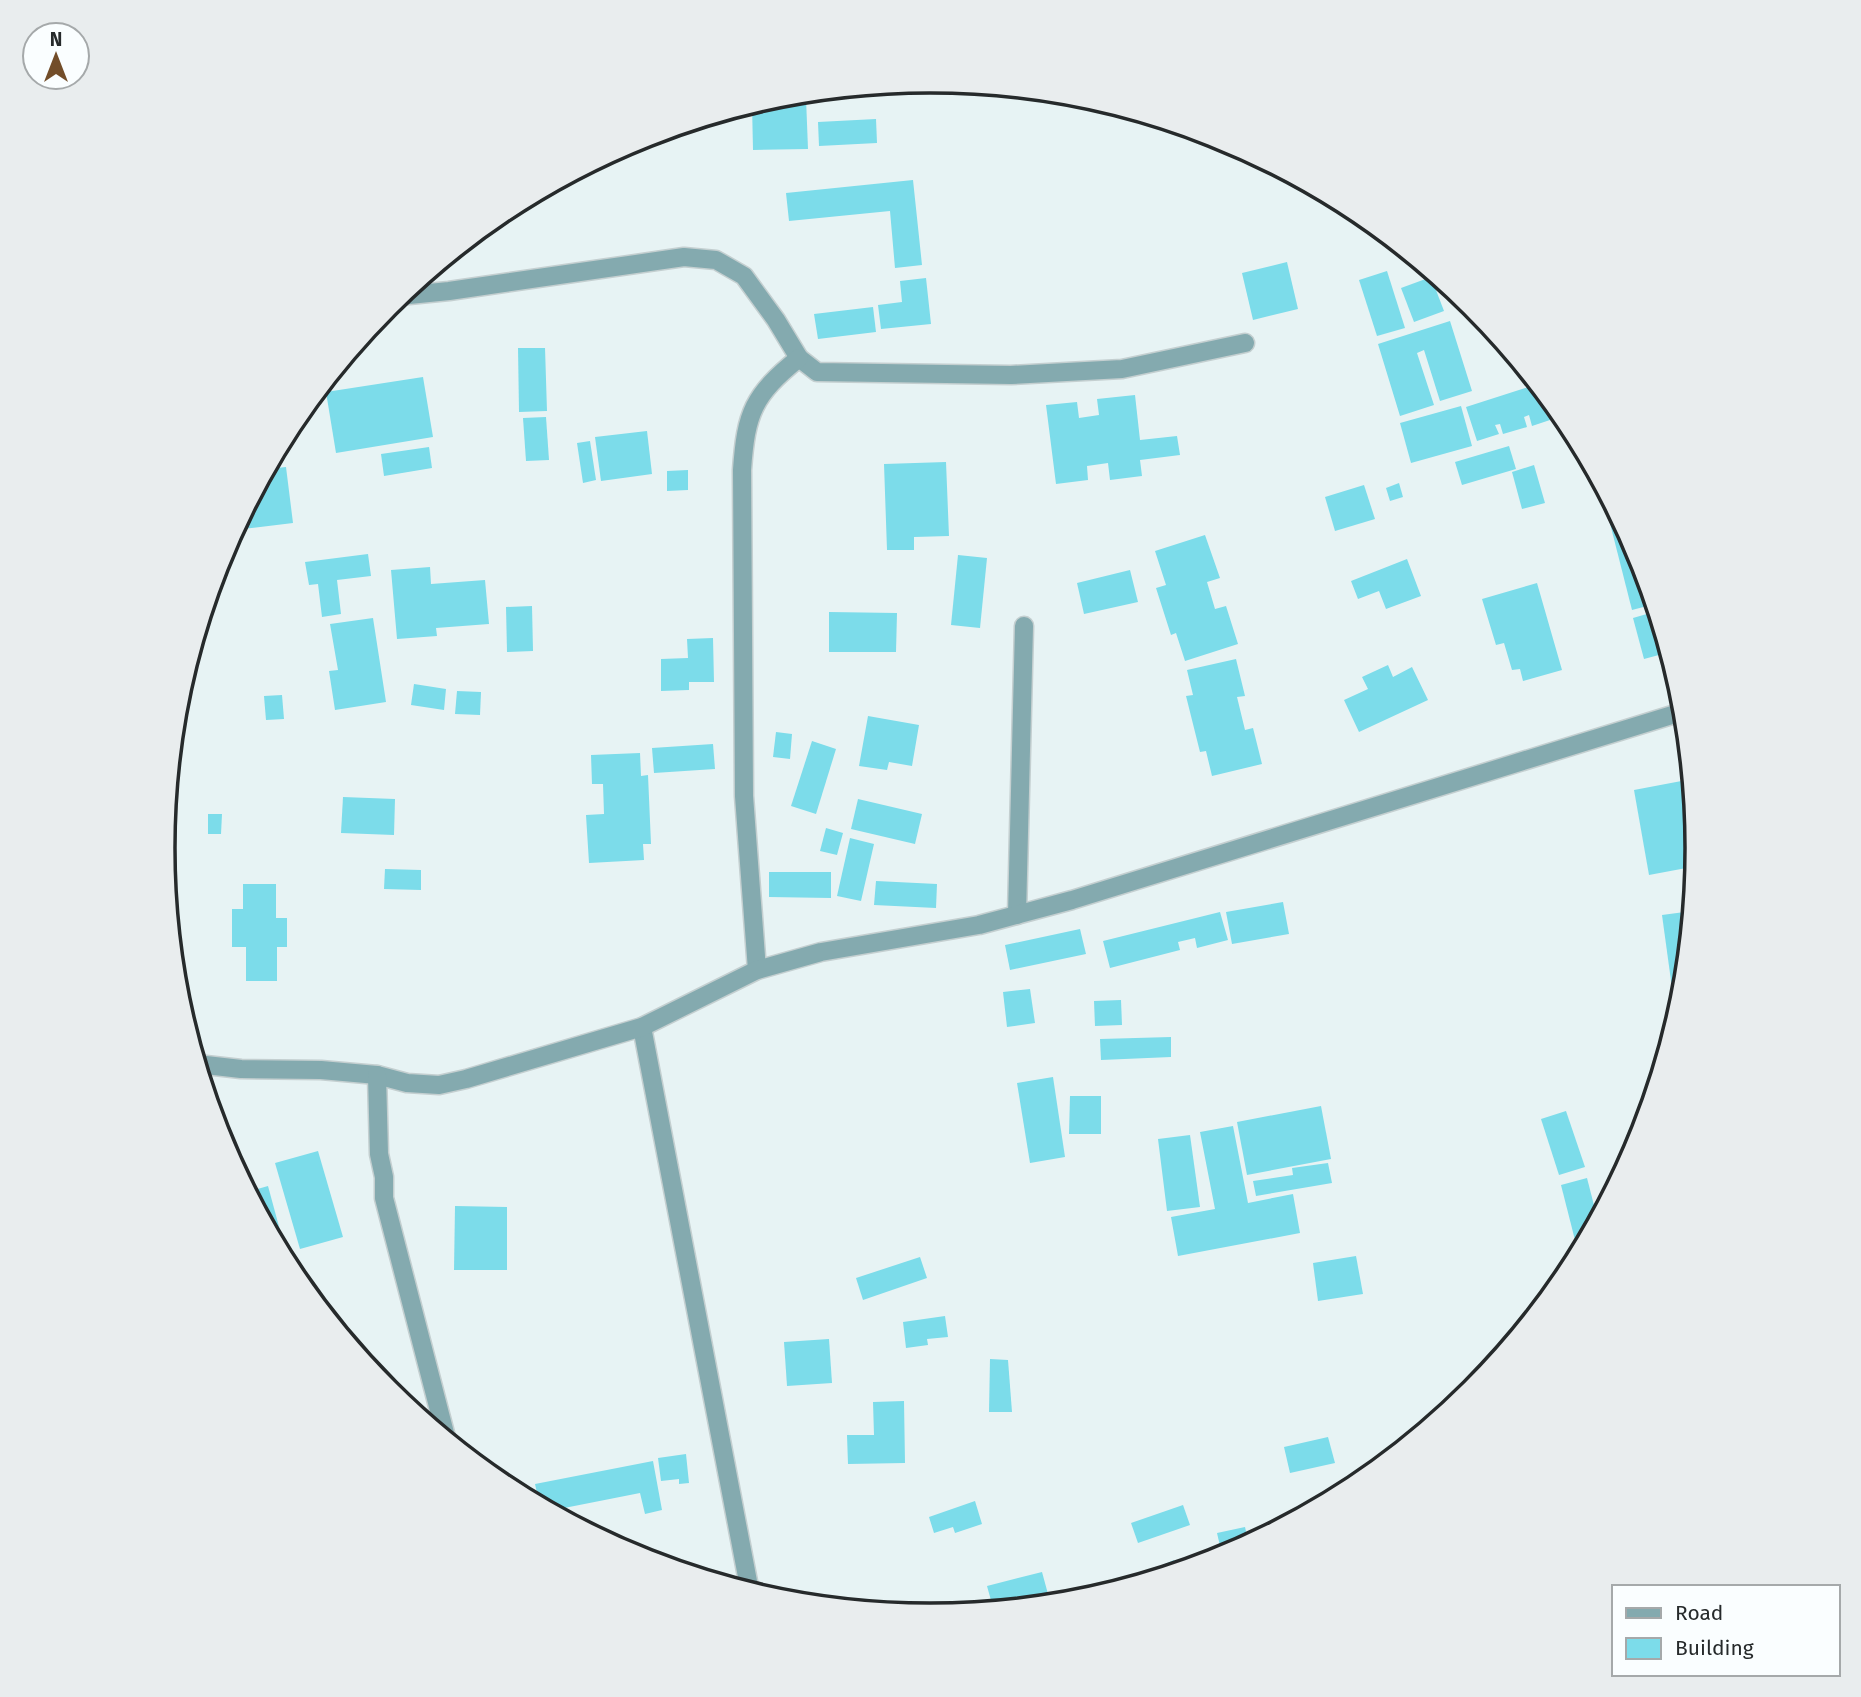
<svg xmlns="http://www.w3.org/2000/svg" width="1861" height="1697" font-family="'Fira Sans',sans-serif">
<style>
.building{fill:#7cdcea}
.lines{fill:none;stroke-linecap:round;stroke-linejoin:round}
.minor-casing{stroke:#c4cfd0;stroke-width:21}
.minor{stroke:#84aaaf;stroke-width:18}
.rim{fill:none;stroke:#262a2b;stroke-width:3.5}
</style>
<rect width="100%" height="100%" fill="#e7f3f4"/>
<g class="building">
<path d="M 806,98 L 808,149 L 753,150 L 752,104 L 768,99 Z"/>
<path d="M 876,119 L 877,143 L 819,146 L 818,122 Z"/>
<path d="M 913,180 L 922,265 L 895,268 L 890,211 L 789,221 L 786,193 Z"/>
<path d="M 1287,262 L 1298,309 L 1253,320 L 1242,273 Z"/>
<path d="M 1387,271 L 1405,328 L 1377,336 L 1359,280 Z"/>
<path d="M 1431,277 L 1444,311 L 1414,322 L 1401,288 Z"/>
<path d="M 926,278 L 931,324 L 881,329 L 878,305 L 902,302 L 900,281 Z"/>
<path d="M 1445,282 L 1455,290 L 1461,295 L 1451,299 Z"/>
<path d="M 873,307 L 876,332 L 818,339 L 814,314 Z"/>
<path d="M 1450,321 L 1472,391 L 1440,401 L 1424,350 L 1417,353 L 1434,405 L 1400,416 L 1378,344 Z"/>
<path d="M 518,348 L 545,348 L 547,411 L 519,412 Z"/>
<path d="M 423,377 L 433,437 L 336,453 L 326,392 Z"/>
<path d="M 1538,384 L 1556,406 L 1552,407 L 1556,418 L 1532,426 L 1529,415 L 1524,417 L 1527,427 L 1503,434 L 1500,424 L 1495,425 L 1499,434 L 1477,441 L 1466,407 Z"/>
<path d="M 1135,395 L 1140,440 L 1177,436 L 1180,455 L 1140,460 L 1142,476 L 1110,480 L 1108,463 L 1087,466 L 1088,480 L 1056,484 L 1046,405 L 1077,402 L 1079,418 L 1099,415 L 1097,399 Z"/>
<path d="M 1461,406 L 1472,446 L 1411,463 L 1400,423 Z"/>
<path d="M 546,417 L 549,460 L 526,461 L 523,418 Z"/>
<path d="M 647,431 L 652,474 L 601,481 L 595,437 Z"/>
<path d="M 590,441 L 596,480 L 583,483 L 577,443 Z"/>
<path d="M 1509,446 L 1516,469 L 1462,485 L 1455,462 Z"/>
<path d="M 429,447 L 432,468 L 384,476 L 381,454 Z"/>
<path d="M 946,462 L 949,536 L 914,537 L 914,550 L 887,550 L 884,464 Z"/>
<path d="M 1534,465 L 1545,503 L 1522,509 L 1512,472 Z"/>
<path d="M 286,467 L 293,523 L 234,530 L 267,469 Z"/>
<path d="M 688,470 L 688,490 L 667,491 L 667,471 Z"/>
<path d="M 1598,476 L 1640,555 L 1655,604 L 1632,610 Z"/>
<path d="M 1399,483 L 1403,497 L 1390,501 L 1386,488 Z"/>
<path d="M 1364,485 L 1375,519 L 1335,531 L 1325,497 Z"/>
<path d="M 1205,535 L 1220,578 L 1207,582 L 1215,609 L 1226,606 L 1238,644 L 1185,661 L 1176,633 L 1171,635 L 1156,588 L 1166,585 L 1155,551 Z"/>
<path d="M 368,554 L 371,576 L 337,580 L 341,614 L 322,617 L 318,584 L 309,585 L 305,562 Z"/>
<path d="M 958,555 L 987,558 L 980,628 L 951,625 Z"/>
<path d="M 1407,559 L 1421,596 L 1386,609 L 1379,591 L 1358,599 L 1351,581 Z"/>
<path d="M 430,567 L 431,584 L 485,580 L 489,624 L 436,628 L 437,636 L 397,639 L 391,570 Z"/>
<path d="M 1130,570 L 1138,602 L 1084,614 L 1077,583 Z"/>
<path d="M 1537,583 L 1562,670 L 1523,681 L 1520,669 L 1512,670 L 1504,643 L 1496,645 L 1482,599 Z"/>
<path d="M 532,606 L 533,651 L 507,652 L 506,607 Z"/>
<path d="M 1657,611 L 1670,652 L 1644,659 L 1633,618 Z"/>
<path d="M 829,612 L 897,613 L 896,652 L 829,652 Z"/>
<path d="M 373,618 L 386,702 L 335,710 L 329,671 L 338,670 L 330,624 Z"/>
<path d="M 713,638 L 714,682 L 689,682 L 689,690 L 661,691 L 661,659 L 688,658 L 687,639 Z"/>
<path d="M 1236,659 L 1245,696 L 1237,697 L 1245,730 L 1253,728 L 1262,764 L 1212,776 L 1206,751 L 1200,752 L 1186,696 L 1193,695 L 1187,670 Z"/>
<path d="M 1388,665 L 1393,677 L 1412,667 L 1428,700 L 1359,732 L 1344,700 L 1368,689 L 1362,677 Z"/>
<path d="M 414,684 L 446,689 L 444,710 L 411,705 Z"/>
<path d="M 457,691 L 481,692 L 480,715 L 455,714 Z"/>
<path d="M 282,695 L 284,719 L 266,720 L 264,696 Z"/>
<path d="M 868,716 L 919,725 L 912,766 L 889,762 L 887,770 L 859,766 Z"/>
<path d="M 776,732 L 792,734 L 790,759 L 773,757 Z"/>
<path d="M 812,741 L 836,749 L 816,814 L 791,806 Z"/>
<path d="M 713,744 L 715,769 L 654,773 L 652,748 Z"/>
<path d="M 640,753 L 641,776 L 648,775 L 651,844 L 643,844 L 644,860 L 589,863 L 586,815 L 604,814 L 603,784 L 592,784 L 591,755 Z"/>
<path d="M 1692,779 L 1698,849 L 1697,866 L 1649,875 L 1634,790 Z"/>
<path d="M 343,797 L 395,799 L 394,835 L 341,833 Z"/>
<path d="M 858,799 L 922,814 L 915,844 L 851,829 Z"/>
<path d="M 208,814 L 222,814 L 221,834 L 208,834 Z"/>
<path d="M 826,828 L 843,833 L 837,855 L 820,851 Z"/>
<path d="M 850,838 L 874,844 L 861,901 L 837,896 Z"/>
<path d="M 385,869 L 421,870 L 421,890 L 384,889 Z"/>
<path d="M 769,872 L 831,872 L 831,898 L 769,897 Z"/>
<path d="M 876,881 L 937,884 L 936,908 L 874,905 Z"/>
<path d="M 243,884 L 276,884 L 276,918 L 287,918 L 287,947 L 277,947 L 277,981 L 246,981 L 246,947 L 232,947 L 232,909 L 243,909 Z"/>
<path d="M 1283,902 L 1289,934 L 1232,944 L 1226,912 Z"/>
<path d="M 1692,911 L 1685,986 L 1672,988 L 1662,915 Z"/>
<path d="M 1220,912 L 1228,940 L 1197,948 L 1195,938 L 1178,942 L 1180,950 L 1110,968 L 1103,941 Z"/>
<path d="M 1080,929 L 1086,954 L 1010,970 L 1005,945 Z"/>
<path d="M 1030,989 L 1035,1023 L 1007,1027 L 1003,992 Z"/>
<path d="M 1121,1000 L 1122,1025 L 1095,1026 L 1094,1001 Z"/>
<path d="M 1171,1037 L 1171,1057 L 1101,1060 L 1100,1039 Z"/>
<path d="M 1053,1077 L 1065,1157 L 1030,1163 L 1017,1083 Z"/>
<path d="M 1070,1096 L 1101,1096 L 1101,1134 L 1069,1134 Z"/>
<path d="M 1321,1106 L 1331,1159 L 1247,1175 L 1237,1122 Z"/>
<path d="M 1566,1111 L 1585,1167 L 1559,1175 L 1541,1119 Z"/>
<path d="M 1233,1126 L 1248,1203 L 1293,1194 L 1300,1233 L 1178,1256 L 1171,1217 L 1215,1209 L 1200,1132 Z"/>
<path d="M 1190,1135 L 1200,1207 L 1167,1211 L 1158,1139 Z"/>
<path d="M 318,1151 L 343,1237 L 300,1249 L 275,1163 Z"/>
<path d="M 1328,1163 L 1332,1183 L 1256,1196 L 1253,1181 L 1293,1175 L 1292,1168 Z"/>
<path d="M 1587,1178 L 1598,1221 L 1587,1241 L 1576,1244 L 1561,1185 Z"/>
<path d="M 268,1186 L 291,1271 L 290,1271 L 247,1192 Z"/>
<path d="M 455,1206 L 507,1207 L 507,1270 L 454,1270 Z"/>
<path d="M 1356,1256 L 1363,1294 L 1318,1301 L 1313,1263 Z"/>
<path d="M 920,1257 L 927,1278 L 863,1300 L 856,1278 Z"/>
<path d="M 945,1316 L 948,1337 L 927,1339 L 928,1345 L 906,1348 L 903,1322 Z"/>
<path d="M 1526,1328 L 1508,1350 L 1503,1339 Z"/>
<path d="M 829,1339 L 832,1383 L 787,1386 L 784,1342 Z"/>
<path d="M 990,1359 L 1008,1360 L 1012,1412 L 989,1412 Z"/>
<path d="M 904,1401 L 905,1463 L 848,1464 L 847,1435 L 874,1435 L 873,1402 Z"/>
<path d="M 1328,1437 L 1335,1463 L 1290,1473 L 1284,1447 Z"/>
<path d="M 686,1454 L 689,1483 L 679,1484 L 679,1479 L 661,1481 L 658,1458 Z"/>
<path d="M 653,1461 L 662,1510 L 645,1514 L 640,1493 L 549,1511 L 540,1506 L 535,1484 Z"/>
<path d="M 975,1501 L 982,1524 L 955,1533 L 953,1527 L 934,1533 L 929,1517 Z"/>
<path d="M 1183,1505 L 1190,1525 L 1138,1543 L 1131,1523 Z"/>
<path d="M 1245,1527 L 1249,1545 L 1223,1559 L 1217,1533 Z"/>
<path d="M 1174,1560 L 1180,1572 L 1118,1590 L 1116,1586 Z"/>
<path d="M 1042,1572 L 1051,1605 L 986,1611 L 985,1606 L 992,1604 L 987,1586 Z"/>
</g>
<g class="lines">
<defs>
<g id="minor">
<path d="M 399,296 L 449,291 L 684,257 L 716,260 L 744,276 L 776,320 L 799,358 L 817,372 L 1011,375 L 1122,369 L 1245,343"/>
<path d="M 164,860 L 168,790"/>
<path d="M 1017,915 L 1024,626"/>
<path d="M 757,970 L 744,796 L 742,470 C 746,413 753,395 799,358"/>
<path d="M 642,1027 L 750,1592"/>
<path d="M 197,1064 L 241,1069 L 321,1070 L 377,1075 L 407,1083 L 439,1085 L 466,1079 L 642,1027 L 757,970 L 821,952 L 979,925 L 1072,900 L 1685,711"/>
<path d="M 377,1075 L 379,1154 L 384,1177 L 384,1198 L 447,1441"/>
</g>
</defs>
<use href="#minor" class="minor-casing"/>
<use href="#minor" class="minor"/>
</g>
<path d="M0 0H1861V1697H0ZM175 848a755 755 0 1 1 1510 0a755 755 0 1 1-1510 0Z" fill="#e9edee" fill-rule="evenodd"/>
<path class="rim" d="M175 848a755 755 0 1 1 1510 0a755 755 0 1 1-1510 0Z"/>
<rect x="1612" y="1585" width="228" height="91" fill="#fafeff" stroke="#a5a9aa" stroke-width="2"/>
<rect x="1626" y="1608" width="35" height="10" fill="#84aaaf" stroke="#a5a9aa" stroke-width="2"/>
<text x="1675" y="1620" font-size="21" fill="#262a2b">Road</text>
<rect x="1626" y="1638" width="35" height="21" fill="#7cdcea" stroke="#a5a9aa" stroke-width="2"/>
<text x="1675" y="1655" font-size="21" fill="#262a2b">Building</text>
<g transform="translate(56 56)"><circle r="33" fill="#fafeff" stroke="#a5a9aa" stroke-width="2"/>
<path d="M0-5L12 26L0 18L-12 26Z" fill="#724d29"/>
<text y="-10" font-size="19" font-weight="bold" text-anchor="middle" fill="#262a2b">N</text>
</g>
</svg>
